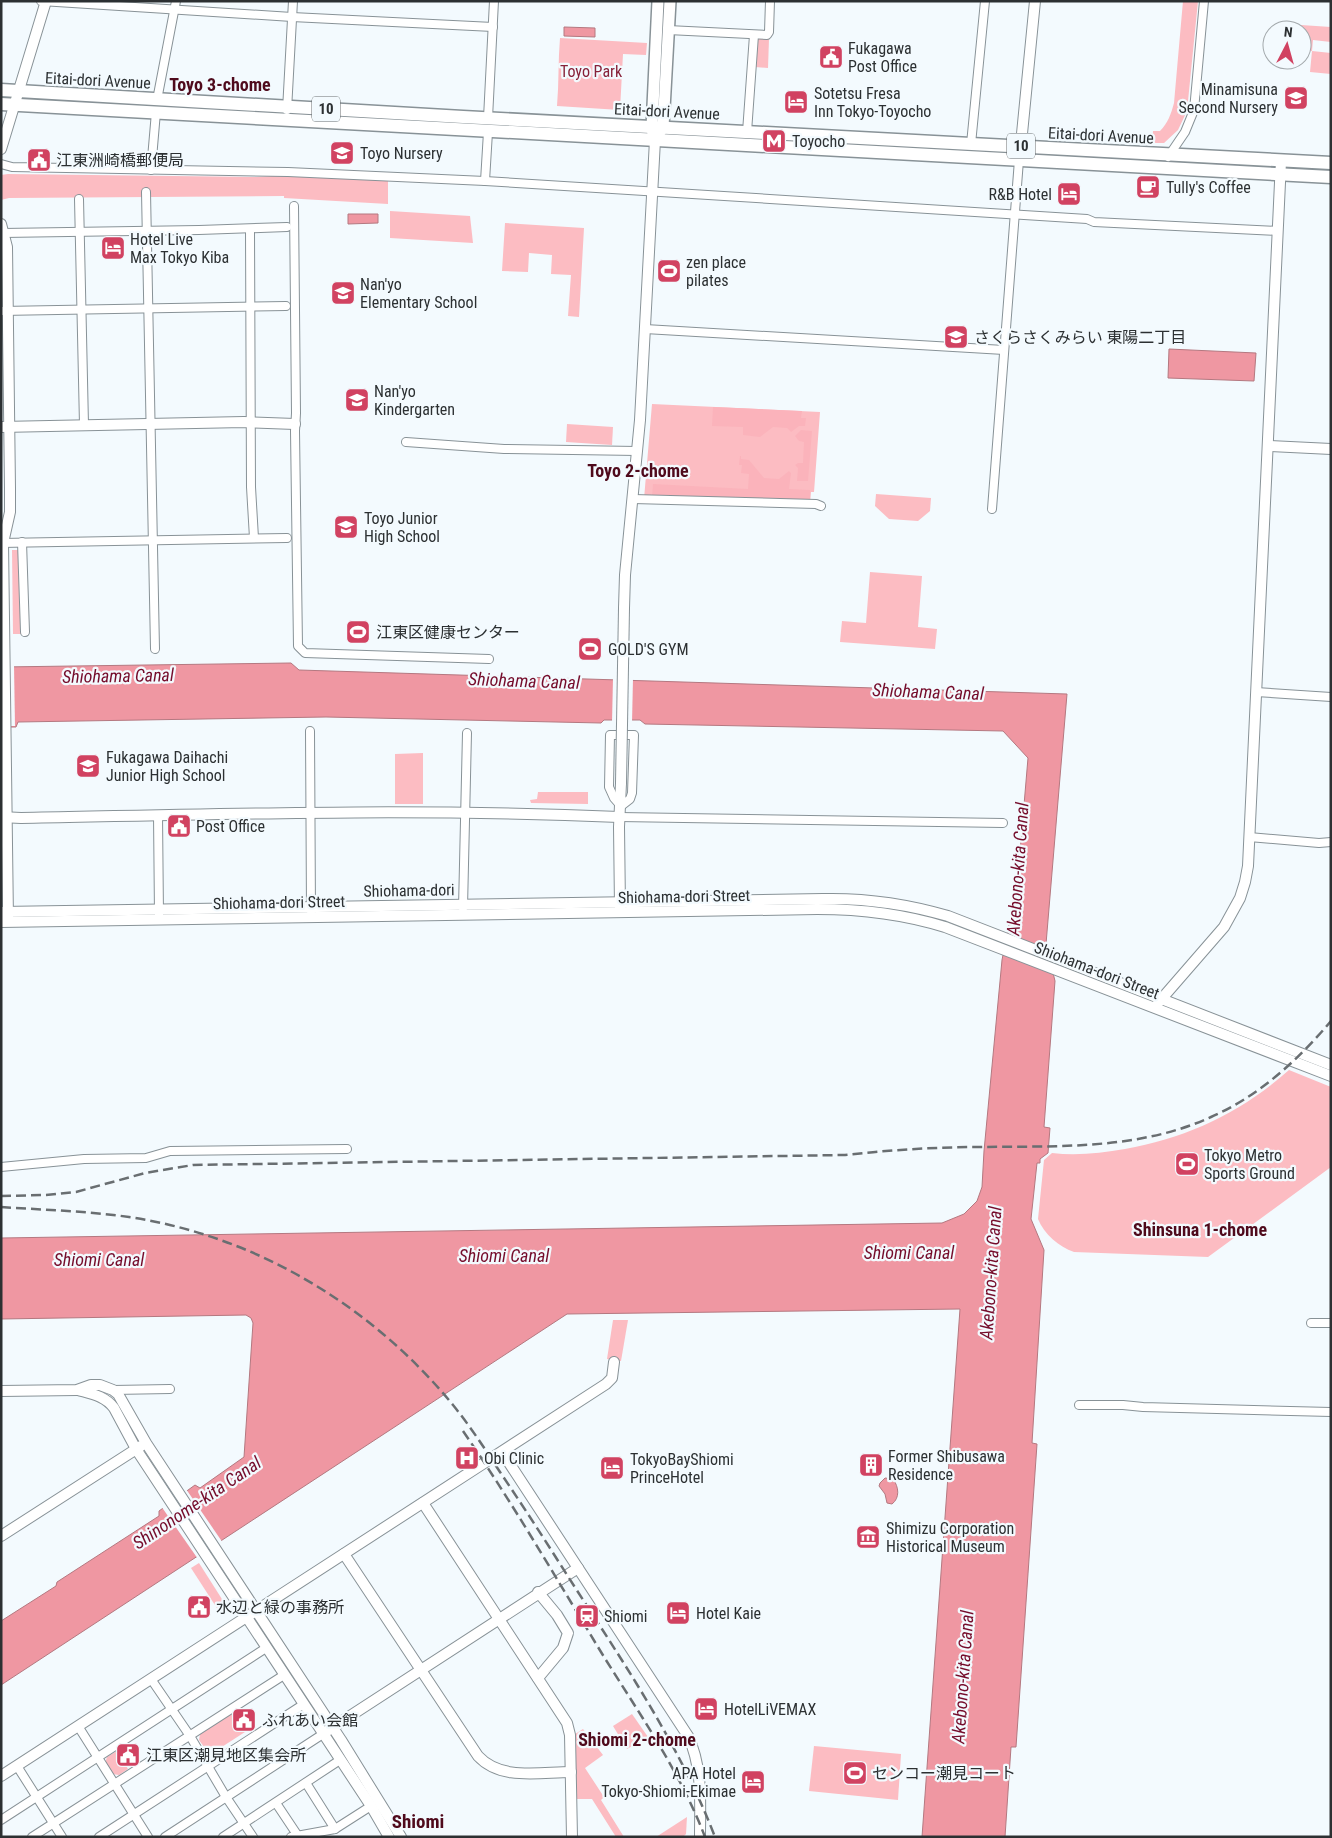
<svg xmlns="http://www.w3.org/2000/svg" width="1332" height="1838" font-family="'Roboto Condensed','Noto Sans JP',sans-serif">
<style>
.green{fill:#fcbcc2}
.forest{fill:#fbb3bb}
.water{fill:#ef97a2;stroke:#b47880}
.pier{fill:#f3fafe}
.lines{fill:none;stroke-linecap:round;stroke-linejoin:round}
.minor-casing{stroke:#889297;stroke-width:10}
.tertiary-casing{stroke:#889297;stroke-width:12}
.secondary-casing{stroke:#889297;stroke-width:14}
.primary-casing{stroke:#889297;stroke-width:15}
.minor{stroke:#fff;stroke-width:8}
.tertiary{stroke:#fff;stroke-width:10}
.secondary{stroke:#fff;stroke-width:11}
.primary{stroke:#fff;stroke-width:12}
.rail{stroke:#696e71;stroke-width:2.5;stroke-dasharray:10 5;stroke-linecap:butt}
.tertiary-bridge-casing{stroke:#889297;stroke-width:12;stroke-linecap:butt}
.tertiary-bridge{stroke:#fff;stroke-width:10}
.labels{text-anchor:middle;stroke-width:4.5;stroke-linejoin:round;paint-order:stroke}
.shield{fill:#f3fafe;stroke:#686d6f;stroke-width:1}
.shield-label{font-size:15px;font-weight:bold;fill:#2c3032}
.poi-label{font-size:16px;fill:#2c3032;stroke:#f3fafe;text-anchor:start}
.park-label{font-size:16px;fill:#872239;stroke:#f3fafe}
.street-label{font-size:16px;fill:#2c3032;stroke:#f3fafe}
.neighbourhood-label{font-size:18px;font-weight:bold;fill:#4f0a1c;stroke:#f3fafe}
.water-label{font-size:18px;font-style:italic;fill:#750c2b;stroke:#f3fafe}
.quarter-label{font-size:19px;font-weight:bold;fill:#4f0a1c;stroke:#f3fafe}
</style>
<rect width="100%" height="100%" fill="#f3fafe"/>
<g class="green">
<path d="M 1183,1 L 1198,1 L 1187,111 L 1178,130 L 1164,143 L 1152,143 L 1153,131 L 1160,131 C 1168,123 1171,114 1174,103 Z"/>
<path d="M 1301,25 L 1331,27 L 1331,42 L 1313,40 L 1312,51 L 1331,53 L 1331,74 L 1310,72 L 1312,51 L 1302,50 L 1302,30 L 1294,30 Z"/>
<path d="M 560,38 L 647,43 L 646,55 L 623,54 L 620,110 L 557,106 C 559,83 558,61 560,38 Z"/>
<path d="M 759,38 L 769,39 L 768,68 L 755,67 L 757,41 Z"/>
<path d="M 8,174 L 256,177 L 287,175 L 388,180 L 388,204 L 284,198 L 284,196 L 9,198 L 1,200 L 1,175 Z"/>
<path d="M 390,211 L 470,216 L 473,243 L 390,238 Z"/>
<path d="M 505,223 L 584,228 L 579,317 L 568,316 L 571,275 L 551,274 L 552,255 L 529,253 L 528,272 L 502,271 Z"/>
<path d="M 652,404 L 820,412 L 814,492 L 811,492 L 810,504 L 644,499 Z"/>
<path d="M 567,424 L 613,427 L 612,445 L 566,442 Z"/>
<path d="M 876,494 L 931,498 L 930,511 L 918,521 L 889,519 L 875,506 Z"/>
<path d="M 12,550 L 18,550 L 21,634 L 13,634 Z"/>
<path d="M 870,572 L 922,576 L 918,627 L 937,629 L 935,649 L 840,642 L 842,621 L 866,623 Z"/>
<path d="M 423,753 L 423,804 L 395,804 L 395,754 Z"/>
<path d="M 538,792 L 588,792 L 588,804 L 531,803 L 530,800 L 537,799 Z"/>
<path d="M 1289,1070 L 1331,1087 L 1331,1167 L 1208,1257 L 1074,1252 C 1059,1247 1044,1234 1038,1219 L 1044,1160 L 1052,1153 C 1077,1156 1101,1153 1125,1149 C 1187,1138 1242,1112 1289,1070 Z"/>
<path d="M 613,1320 L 628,1320 L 621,1361 L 607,1359 Z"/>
<path d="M 199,1563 L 227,1607 L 225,1613 L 222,1616 L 191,1568 Z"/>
<path d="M 233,1713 L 245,1732 L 214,1752 L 207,1751 L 199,1740 L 200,1734 Z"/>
<path d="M 632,1714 L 648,1737 L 627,1749 L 613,1726 Z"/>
<path d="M 583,1729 L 603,1755 L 585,1768 L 604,1797 L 601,1800 L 624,1837 L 616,1837 L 592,1799 L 574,1799 L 572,1736 Z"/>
<path d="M 814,1746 L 901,1754 L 898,1800 L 809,1791 Z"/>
<path d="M 117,1751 L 128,1769 L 119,1775 L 112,1774 L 105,1763 L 107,1757 Z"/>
<path d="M 687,1817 L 686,1834 L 683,1837 L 656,1837 Z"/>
</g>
<g class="forest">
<path d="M 713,407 L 802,411 L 801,418 L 806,418 L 805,426 L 799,426 L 791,432 L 787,428 L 773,427 L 760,437 L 743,435 L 743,427 L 712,426 Z"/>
<path d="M 801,430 L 812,431 L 808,481 L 797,481 L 798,468 L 795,465 L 798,463 L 803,463 L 804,442 L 799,441 L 795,436 Z"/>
<path d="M 740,456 L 741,456 L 741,459 L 749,460 L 764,478 L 779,479 L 789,471 L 791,473 L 789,489 L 810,490 L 810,501 L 652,497 L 653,484 L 748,489 L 749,474 L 741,473 L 742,465 L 739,465 Z"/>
</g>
<g class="water">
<path d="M 564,27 L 595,28 L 595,37 L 564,36 Z"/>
<path d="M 348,214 L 378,214 L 378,223 L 348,224 Z"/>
<path d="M 1169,349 L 1256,353 L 1254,381 L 1168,378 Z"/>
<path d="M 291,663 L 299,670 L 1067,694 L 1046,944 L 1055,981 L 1044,1127 L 1050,1128 L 1048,1153 L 1040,1159 L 1040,1163 L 1037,1163 L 1031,1219 L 1044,1250 L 1032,1443 L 1037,1444 L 1016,1747 L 1011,1747 L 1005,1837 L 922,1837 L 960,1309 L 567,1314 L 1,1685 L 1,1621 L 56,1586 L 57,1582 L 159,1516 L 159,1511 L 195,1485 L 200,1488 L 244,1457 L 253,1323 L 251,1318 L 246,1315 L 1,1319 L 1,1238 L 942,1223 L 964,1214 L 977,1201 L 982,1187 L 984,1151 L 1002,960 L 1009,924 L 1014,923 L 1028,758 L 1003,731 L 645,724 L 640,720 L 604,720 L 601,723 L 326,717 L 18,722 L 16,727 L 1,727 L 1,667 Z"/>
<path d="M 885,1478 L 893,1479 C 899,1487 900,1498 892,1504 L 887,1503 L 885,1494 L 879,1486 L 880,1483 Z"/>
</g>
<g class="pier">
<path d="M 1,665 L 14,665 L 15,726 L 1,726 Z"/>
<path d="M 613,678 L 633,678 L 632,723 L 612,723 Z"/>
<path d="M 186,1489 L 223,1543 L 198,1559 L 161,1506 Z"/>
</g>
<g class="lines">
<defs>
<g id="minor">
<path d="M 41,1 L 292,17 L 493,27"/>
<path d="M 668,30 L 767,35 L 769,32 L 770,1"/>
<path d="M 157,100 L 176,1"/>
<path d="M 287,110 L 293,1"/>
<path d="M 488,118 L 494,1"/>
<path d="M 747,132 L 754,35"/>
<path d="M 971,144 L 985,1"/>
<path d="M 1168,157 L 1185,132 L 1194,110 L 1204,1"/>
<path d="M 1,164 L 12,167 L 288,172 L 485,181 L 1087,219 L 1094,222 L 1278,231"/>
<path d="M 151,170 L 156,112"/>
<path d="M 485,181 L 488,132"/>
<path d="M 146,192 L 155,649"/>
<path d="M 79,199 L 84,425"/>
<path d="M 294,206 L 296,413 L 295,431 L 298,646 L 305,653 L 489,659"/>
<path d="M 250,229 L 251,487 L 254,538"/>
<path d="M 3,233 L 199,230 L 287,227"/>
<path d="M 1,311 L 286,306"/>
<path d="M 645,329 L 1004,350"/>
<path d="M 406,442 L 504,449 L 637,451"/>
<path d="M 633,499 L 816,504 L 821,506"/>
<path d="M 992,509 L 1019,160"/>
<path d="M 22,542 L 25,632"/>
<path d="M 1,543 L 287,538"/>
<path d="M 1256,692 L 1331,697"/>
<path d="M 310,731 L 311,911"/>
<path d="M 610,735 L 634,735 L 632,793 L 630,799 L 621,806 L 614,798 L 609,787 Z"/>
<path d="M 158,815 L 159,915"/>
<path d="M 619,817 L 1003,823"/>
<path d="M 1249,837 L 1319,843 L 1331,842"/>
<path d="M 463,908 L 467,733"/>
<path d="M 1,1167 L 84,1159 L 146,1158 L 170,1151 L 347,1149"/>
<path d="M 1311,1323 L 1331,1323"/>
<path d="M 113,1390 L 170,1389"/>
<path d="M 1079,1405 L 1123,1405 L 1143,1407 L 1331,1412"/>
<path d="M 151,1679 L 190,1736 L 226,1797 L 253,1837"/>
<path d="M 78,1726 L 148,1837"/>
<path d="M 17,1766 L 62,1837"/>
<path d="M 306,1783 L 335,1829"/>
<path d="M 276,1803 L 298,1836"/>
<path d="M 1,1820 L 266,1648"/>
<path d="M 32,1837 L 284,1675"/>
<path d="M 99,1837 L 304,1704"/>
<path d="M 165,1837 L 323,1734"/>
<path d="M 223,1837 L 340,1760"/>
<path d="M 291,1837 L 335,1829 L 371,1806"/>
</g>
<g id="tertiary">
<path d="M 1,149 L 46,1"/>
<path d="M 1020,154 L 1035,1"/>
<path d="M 1,224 L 7,247 L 10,488 L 10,512 L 3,543 L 8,919"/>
<path d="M 1,427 L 244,422 L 295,424"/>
<path d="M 1268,446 L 1331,449"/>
<path d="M 624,608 L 625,575 L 640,420 L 655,140"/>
<path d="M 1,817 L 21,818 C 220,814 420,808 619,817"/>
<path d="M 620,907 L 619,827 L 621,783"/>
<path d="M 1,912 L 823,899 C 866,898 907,904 948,916 L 1331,1065"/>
<path d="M 1,922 L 817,909 C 861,909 903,914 945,927 L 1331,1076"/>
<path d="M 1158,1003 L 1224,927 L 1240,898 L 1245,882 L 1248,866 L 1281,161"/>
<path d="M 78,1390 C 92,1394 105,1396 114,1408 L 136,1449 L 371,1806 L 389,1837"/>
<path d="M 1,1391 L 77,1390 L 91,1385 L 100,1385 L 113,1390 L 118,1394 L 146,1443 L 341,1740 L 401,1837"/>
<path d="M 502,1452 L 688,1736 C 703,1768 700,1802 700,1837"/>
<path d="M 423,1503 L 567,1723 L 570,1735 L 572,1837"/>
<path d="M 1,1536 L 141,1446"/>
<path d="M 344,1554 L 478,1756 C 501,1781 540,1772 571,1772"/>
<path d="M 538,1678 L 563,1648 L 568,1633 L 557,1615 L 538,1592"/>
<path d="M 327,1731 L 578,1568"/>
<path d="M 1,1776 L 606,1384 L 612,1378 L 614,1362"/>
</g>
<g id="secondary">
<path d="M 653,134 L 652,127 L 658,1"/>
<path d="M 658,135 L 663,127 L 670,1"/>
</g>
<g id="primary">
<path d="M 1,90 L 463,117 L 1331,163"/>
<path d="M 1,104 L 1331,177"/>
</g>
</defs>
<use href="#minor" class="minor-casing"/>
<use href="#tertiary" class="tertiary-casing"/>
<use href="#secondary" class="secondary-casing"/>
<use href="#primary" class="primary-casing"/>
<use href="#minor" class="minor"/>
<use href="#tertiary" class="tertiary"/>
<use href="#secondary" class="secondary"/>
<use href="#primary" class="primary"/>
<g class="rail">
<path d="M 1,1196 L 46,1195 L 76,1192 L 145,1173 L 193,1165 L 845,1155 C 890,1150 935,1147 981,1147 C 1058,1146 1139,1150 1211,1117 C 1259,1096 1298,1060 1331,1021"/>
<path d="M 1,1207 C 44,1210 87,1211 129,1217 C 256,1236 372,1306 453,1405 C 470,1426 485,1449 500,1472 C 523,1506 545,1540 567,1575 C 621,1659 679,1743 715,1837"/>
<path d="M 463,1431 C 512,1502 556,1578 601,1652 C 638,1712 680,1771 705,1837"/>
</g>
<defs>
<path id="tertiary-bridge" d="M 621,783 L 624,608"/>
</defs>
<use href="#tertiary-bridge" class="tertiary-bridge-casing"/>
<use href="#tertiary-bridge" class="tertiary-bridge"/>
</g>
<defs>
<symbol id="civic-square" viewBox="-11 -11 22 22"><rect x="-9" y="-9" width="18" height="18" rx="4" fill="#d14261" stroke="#f3fafe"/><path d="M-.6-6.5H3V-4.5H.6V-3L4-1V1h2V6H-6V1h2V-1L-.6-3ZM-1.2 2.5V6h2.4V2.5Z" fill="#fff"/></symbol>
<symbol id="school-square" viewBox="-11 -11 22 22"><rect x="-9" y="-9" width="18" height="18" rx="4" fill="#d14261" stroke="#f3fafe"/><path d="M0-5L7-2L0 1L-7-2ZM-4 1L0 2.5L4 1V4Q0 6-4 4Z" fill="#fff"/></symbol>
<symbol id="hotel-square" viewBox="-11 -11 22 22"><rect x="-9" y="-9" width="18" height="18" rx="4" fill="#d14261" stroke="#f3fafe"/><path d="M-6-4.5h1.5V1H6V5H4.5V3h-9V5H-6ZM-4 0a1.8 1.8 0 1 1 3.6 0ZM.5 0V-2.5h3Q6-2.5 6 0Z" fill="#fff"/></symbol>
<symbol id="metro-square" viewBox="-11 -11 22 22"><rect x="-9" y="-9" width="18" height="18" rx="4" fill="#d14261" stroke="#f3fafe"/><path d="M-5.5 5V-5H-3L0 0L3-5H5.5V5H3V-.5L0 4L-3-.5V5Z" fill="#fff"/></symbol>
<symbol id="cafe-square" viewBox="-11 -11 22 22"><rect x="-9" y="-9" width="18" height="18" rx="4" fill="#d14261" stroke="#f3fafe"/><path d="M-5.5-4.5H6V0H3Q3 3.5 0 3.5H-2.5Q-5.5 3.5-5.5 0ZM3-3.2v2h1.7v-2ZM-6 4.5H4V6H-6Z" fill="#fff"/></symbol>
<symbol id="stadium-square" viewBox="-11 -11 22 22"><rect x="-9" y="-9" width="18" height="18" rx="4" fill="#d14261" stroke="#f3fafe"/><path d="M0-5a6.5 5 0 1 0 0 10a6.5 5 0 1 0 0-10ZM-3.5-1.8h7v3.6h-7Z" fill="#fff"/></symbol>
<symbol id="hospital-square" viewBox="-11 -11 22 22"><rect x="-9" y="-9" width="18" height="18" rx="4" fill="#d14261" stroke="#f3fafe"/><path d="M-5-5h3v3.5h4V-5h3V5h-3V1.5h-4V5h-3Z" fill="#fff"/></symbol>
<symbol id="building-square" viewBox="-11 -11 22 22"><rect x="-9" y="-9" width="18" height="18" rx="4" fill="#d14261" stroke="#f3fafe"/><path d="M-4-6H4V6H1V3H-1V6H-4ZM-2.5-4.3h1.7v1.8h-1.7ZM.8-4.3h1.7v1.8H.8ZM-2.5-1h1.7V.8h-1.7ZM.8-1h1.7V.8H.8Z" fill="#fff"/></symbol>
<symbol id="museum-square" viewBox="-11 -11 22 22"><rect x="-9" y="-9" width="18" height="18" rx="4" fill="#d14261" stroke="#f3fafe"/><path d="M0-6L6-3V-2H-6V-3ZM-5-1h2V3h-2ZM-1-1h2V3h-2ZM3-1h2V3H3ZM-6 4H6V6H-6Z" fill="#fff"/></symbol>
<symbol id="station-square" viewBox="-11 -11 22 22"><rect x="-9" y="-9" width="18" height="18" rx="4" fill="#d14261" stroke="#f3fafe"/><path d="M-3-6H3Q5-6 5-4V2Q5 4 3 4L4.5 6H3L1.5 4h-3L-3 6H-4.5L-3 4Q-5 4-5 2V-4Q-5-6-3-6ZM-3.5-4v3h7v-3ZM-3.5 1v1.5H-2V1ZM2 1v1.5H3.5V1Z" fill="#fff"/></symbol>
</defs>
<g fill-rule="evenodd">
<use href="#civic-square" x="817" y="43" width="28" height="28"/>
<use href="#school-square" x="1282" y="84" width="28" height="28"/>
<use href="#hotel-square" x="782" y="88" width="28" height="28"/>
<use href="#metro-square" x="760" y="127" width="28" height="28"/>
<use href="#school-square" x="328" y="139" width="28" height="28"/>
<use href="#civic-square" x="25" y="146" width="28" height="28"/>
<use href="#cafe-square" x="1134" y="173" width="28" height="28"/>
<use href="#hotel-square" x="1055" y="180" width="28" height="28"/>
<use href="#hotel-square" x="99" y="234" width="28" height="28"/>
<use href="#stadium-square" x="655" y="257" width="28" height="28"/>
<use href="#school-square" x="329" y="279" width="28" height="28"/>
<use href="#school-square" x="942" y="323" width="28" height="28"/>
<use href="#school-square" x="343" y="386" width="28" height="28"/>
<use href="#school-square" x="332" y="513" width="28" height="28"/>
<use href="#stadium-square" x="344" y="618" width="28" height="28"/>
<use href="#stadium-square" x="576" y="635" width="28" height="28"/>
<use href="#school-square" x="74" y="752" width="28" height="28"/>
<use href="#civic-square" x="165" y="812" width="28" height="28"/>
<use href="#stadium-square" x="1173" y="1150" width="28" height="28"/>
<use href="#hospital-square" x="453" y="1444" width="28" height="28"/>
<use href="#building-square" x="857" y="1451" width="28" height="28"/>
<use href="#hotel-square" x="598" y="1454" width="28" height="28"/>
<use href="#museum-square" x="854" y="1523" width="28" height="28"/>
<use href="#civic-square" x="185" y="1593" width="28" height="28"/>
<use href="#hotel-square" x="664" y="1599" width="28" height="28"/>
<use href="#station-square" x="573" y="1602" width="28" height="28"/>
<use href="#hotel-square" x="692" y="1695" width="28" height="28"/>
<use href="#civic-square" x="230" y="1706" width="28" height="28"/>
<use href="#civic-square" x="114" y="1741" width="28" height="28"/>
<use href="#stadium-square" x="841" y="1759" width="28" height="28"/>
<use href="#hotel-square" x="739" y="1768" width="28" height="28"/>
</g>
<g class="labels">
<g class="shield">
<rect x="312" y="96.5" width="28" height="25" rx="4"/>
<rect x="1007" y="133.5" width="28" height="25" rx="4"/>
</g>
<g class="shield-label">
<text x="326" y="114">10</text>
<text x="1021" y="151">10</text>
</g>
<g class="poi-label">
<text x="848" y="54">Fukagawa<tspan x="848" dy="18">Post Office</tspan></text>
<text x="1278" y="95" text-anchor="end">Minamisuna<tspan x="1278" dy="18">Second Nursery</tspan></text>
<text x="814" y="99">Sotetsu Fresa<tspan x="814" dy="18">Inn Tokyo-Toyocho</tspan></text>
<text x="792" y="147">Toyocho</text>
<text x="360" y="159">Toyo Nursery</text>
<text x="56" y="166">江東洲崎橋郵便局</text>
<text x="1166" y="193">Tully's Coffee</text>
<text x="1052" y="200" text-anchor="end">R&amp;B Hotel</text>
<text x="130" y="245">Hotel Live<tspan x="130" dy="18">Max Tokyo Kiba</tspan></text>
<text x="686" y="268">zen place<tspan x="686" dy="18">pilates</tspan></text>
<text x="360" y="290">Nan'yo<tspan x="360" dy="18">Elementary School</tspan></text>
<text x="974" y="343">さくらさくみらい 東陽二丁目</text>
<text x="374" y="397">Nan'yo<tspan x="374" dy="18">Kindergarten</tspan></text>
<text x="364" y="524">Toyo Junior<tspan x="364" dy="18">High School</tspan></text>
<text x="376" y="638">江東区健康センター</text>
<text x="608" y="655">GOLD'S GYM</text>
<text x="106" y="763">Fukagawa Daihachi<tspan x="106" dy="18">Junior High School</tspan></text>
<text x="196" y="832">Post Office</text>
<text x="1204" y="1161">Tokyo Metro<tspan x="1204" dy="18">Sports Ground</tspan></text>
<text x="888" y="1462">Former Shibusawa<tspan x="888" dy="18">Residence</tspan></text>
<text x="484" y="1464">Obi Clinic</text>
<text x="630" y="1465">TokyoBayShiomi<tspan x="630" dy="18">PrinceHotel</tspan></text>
<text x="886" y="1534">Shimizu Corporation<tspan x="886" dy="18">Historical Museum</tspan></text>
<text x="216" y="1613">水辺と緑の事務所</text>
<text x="696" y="1619">Hotel Kaie</text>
<text x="604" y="1622">Shiomi</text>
<text x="724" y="1715">HotelLiVEMAX</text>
<text x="262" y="1726">ふれあい会館</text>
<text x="146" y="1761">江東区潮見地区集会所</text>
<text x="736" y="1779" text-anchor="end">APA Hotel<tspan x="736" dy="18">Tokyo-Shiomi-Ekimae</tspan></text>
<text x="872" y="1779">センコー潮見コート</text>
</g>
<g class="park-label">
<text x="591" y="77">Toyo Park</text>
</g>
<g class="street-label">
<text transform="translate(98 80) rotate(3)" y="6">Eitai-dori Avenue</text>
<text transform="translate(667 111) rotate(3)" y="6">Eitai-dori Avenue</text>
<text transform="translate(1101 135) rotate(3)" y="6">Eitai-dori Avenue</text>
<text transform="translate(409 890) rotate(-1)" y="6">Shiohama-dori</text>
<text transform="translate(684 896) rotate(-1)" y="6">Shiohama-dori Street</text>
<text transform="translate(279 902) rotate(-1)" y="6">Shiohama-dori Street</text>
<text transform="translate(1097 970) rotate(21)" y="6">Shiohama-dori Street</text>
</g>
<g class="neighbourhood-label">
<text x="220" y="91">Toyo 3-chome</text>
<text x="638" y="477">Toyo 2-chome</text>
<text x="1200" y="1236">Shinsuna 1-chome</text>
<text x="637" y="1746">Shiomi 2-chome</text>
</g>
<g class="water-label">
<text transform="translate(118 676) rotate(-1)" y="6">Shiohama Canal</text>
<text transform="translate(524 681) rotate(2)" y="6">Shiohama Canal</text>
<text transform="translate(928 692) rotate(2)" y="6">Shiohama Canal</text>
<text transform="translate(1018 869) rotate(-86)" y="6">Akebono-kita Canal</text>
<text x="909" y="1259">Shiomi Canal</text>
<text x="504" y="1262">Shiomi Canal</text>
<text x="99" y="1266">Shiomi Canal</text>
<text transform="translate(991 1273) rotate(-86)" y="6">Akebono-kita Canal</text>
<text transform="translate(197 1503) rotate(-34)" y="6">Shinonome-kita Canal</text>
<text transform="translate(963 1677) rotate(-86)" y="6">Akebono-kita Canal</text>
</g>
<g class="quarter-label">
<text x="418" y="1828">Shiomi</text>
</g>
</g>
<rect width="1332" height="1838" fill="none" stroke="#2c3032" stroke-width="5"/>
<g transform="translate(1287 45) rotate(6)"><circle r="24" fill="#f3fafe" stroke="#a3a9ac"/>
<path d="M0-4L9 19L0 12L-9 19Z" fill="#d14261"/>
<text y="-8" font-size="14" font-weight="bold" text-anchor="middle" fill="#2c3032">N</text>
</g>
</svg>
